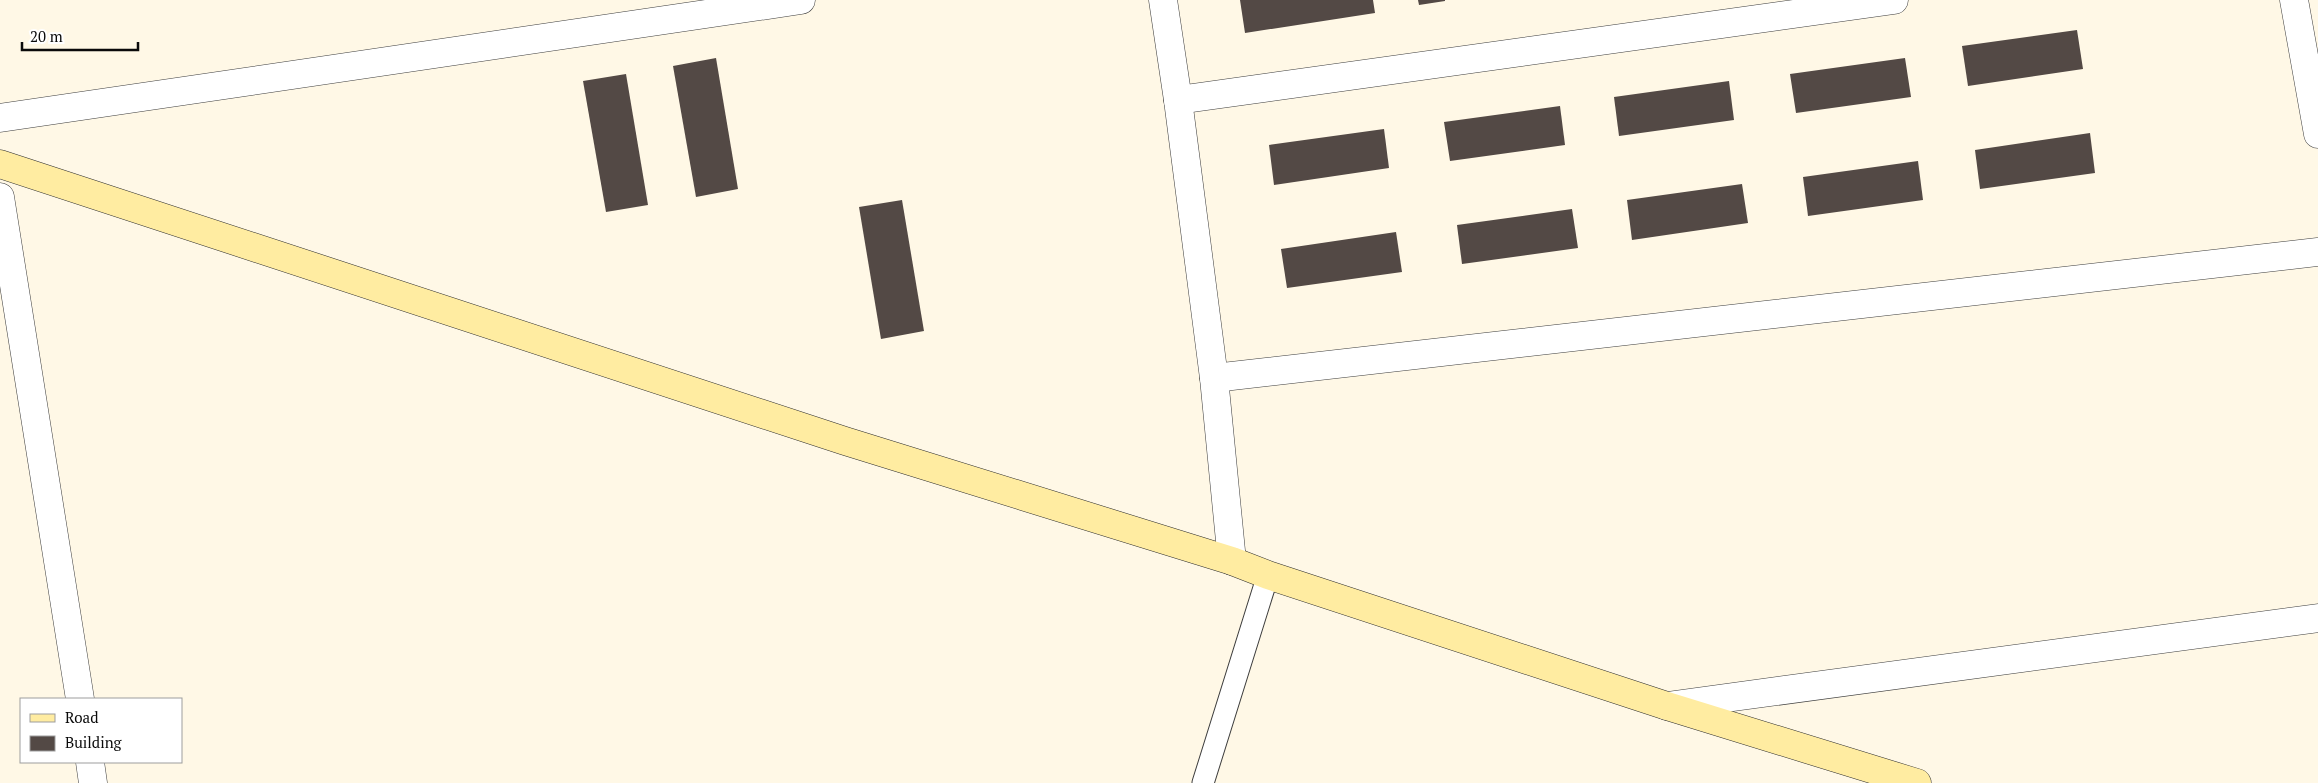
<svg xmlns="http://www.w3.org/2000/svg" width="2318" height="783" font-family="'PT Serif',serif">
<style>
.building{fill:#534945}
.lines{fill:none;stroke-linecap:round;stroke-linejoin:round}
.lane-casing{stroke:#3d3d3d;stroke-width:23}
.street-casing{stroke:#3d3d3d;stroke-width:29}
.secondary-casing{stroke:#2c2c2c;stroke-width:29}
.lane{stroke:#fff;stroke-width:21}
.street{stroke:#fff;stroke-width:28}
.secondary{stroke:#ffeca1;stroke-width:28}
</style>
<rect width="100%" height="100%" fill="#fff8e6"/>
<g class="building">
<path d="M 1240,0 L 1373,0 L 1375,13 L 1245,33 Z"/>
<path d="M 1418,0 L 1445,0 L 1445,1 L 1419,5 Z"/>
<path d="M 2077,30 L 2083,69 L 1968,86 L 1962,46 Z"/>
<path d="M 716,58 L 738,189 L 696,197 L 673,66 Z"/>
<path d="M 1905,58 L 1911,97 L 1796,113 L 1790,74 Z"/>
<path d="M 626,74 L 648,205 L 606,212 L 583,81 Z"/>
<path d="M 1729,81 L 1734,120 L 1619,136 L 1614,97 Z"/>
<path d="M 1560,106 L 1565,145 L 1450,161 L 1444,122 Z"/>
<path d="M 1384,129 L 1389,168 L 1274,185 L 1269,145 Z"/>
<path d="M 2090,133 L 2095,173 L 1980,189 L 1975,150 Z"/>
<path d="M 1918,161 L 1923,200 L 1808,216 L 1803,177 Z"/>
<path d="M 1742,184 L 1748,223 L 1632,240 L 1627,200 Z"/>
<path d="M 902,200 L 924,331 L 881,339 L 859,207 Z"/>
<path d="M 1572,209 L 1578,248 L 1462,264 L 1457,225 Z"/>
<path d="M 1396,232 L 1402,272 L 1287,288 L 1281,249 Z"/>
</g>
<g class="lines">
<defs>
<path id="lane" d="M 1203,783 L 1268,575"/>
<g id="street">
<path d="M 1163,0 L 1178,100 L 1214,378 L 1232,561"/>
<path d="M 2294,0 L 2318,134"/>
<path d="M 1178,100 L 1894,0"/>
<path d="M 0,118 L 801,0"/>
<path d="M 0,197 L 80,699"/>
<path d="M 1214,378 L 2318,252"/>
<path d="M 1667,706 L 2318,618"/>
<path d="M 90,762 L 93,783"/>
</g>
<path id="secondary" d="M 0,164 L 845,441 L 1232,561 L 1268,575 L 1667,706 L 1917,783"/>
</defs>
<use href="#lane" class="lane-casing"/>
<use href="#street" class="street-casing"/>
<use href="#secondary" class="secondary-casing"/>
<use href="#lane" class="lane"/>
<use href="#street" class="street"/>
<use href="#secondary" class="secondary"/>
</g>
<rect x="20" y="698" width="162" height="65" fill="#ffffff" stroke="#9d9d9d"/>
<rect x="30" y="714" width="25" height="8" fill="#ffeca1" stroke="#9d9d9d"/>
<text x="65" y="723" font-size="15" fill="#0a0a0a">Road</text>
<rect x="30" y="736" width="25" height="15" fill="#534945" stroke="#9d9d9d"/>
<text x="65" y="748" font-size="15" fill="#0a0a0a">Building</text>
<path d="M22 42v8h116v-8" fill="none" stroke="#0a0a0a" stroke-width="2.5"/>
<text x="30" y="42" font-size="15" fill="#0a0a0a" stroke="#ffffff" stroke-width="4" paint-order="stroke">20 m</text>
</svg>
